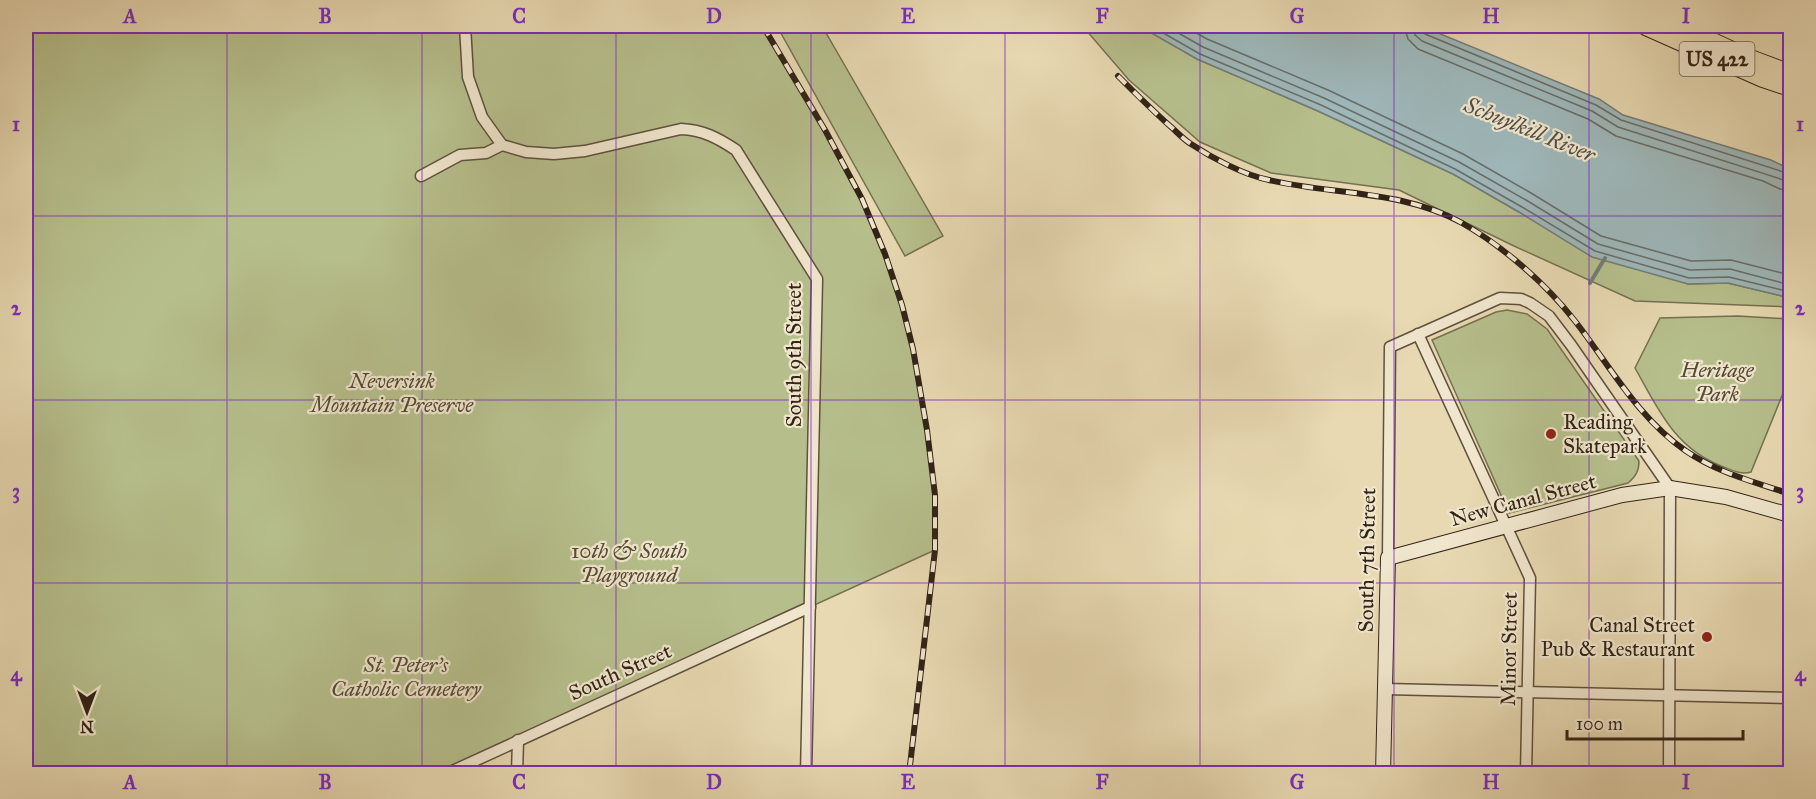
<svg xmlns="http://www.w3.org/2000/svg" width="1816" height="799" font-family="'IM FELL Great Primer',serif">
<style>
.green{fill:#b6bf8c;stroke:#747152;stroke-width:1.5}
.water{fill:#9eb7b9;stroke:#737c78;stroke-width:1.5}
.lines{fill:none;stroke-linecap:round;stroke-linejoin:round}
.shore{stroke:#686d68;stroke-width:1.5}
.stream{stroke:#737c78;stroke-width:4}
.street-casing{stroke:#60503e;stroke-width:13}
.secondary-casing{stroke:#322317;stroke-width:16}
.highway-casing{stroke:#322317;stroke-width:20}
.street{stroke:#f0e6cd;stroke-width:10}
.secondary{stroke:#f0e6cd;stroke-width:14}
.highway{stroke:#e8d9b2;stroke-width:18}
.rail-casing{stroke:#322317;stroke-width:6}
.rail{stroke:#f0e6cd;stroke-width:4;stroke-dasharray:11;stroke-linecap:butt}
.grid{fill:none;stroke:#7b2cbf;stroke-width:1.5;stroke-opacity:0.55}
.poi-dot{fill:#8f2418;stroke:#f0e6cd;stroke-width:2}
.labels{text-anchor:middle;stroke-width:4.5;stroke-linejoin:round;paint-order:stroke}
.shield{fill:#f0e6cd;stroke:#6b5e4e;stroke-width:1.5}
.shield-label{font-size:20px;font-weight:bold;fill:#322317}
.street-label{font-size:21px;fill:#322317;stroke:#f0e6cd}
.park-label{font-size:21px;font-style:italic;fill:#534a34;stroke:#f0e6cd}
.poi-label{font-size:21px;fill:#322317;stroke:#f0e6cd;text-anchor:start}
.water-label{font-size:22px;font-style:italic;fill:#524f48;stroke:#f0e6cd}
.neatline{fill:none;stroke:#7b2cbf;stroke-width:2}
.grid-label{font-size:20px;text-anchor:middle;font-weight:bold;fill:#7b2cbf}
</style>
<rect width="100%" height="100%" fill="#e8d9b2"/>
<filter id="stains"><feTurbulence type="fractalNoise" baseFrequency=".00333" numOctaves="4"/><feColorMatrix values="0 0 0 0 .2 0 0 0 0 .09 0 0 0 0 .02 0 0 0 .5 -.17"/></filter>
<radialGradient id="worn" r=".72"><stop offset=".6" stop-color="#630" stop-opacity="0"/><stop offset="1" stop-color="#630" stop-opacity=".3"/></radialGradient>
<g class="green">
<path d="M 26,26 L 763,26 C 797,83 834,139 863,200 C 913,308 934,431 935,550 L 446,773 L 26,773 Z"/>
<path d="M 777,26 L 822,26 L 943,236 L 905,256 Z"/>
<path d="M 1080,26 L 1141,26 L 1197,59 L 1318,111 L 1453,174 L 1519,212 L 1688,284 L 1728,283 L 1790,298 L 1790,307 L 1635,301 L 1514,246 L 1399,190 L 1271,173 L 1200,142 L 1129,80 L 1086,30 Z"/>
<path d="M 1507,310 L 1527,314 L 1547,329 L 1639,461 C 1639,471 1636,476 1628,483 L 1509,513 L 1432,340 L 1496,312 Z"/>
<path d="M 1738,316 L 1790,319 L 1790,382 L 1788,381 L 1751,472 C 1740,475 1732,470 1721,466 C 1674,447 1658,409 1635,368 L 1660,318 Z"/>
</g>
<path class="water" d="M 1139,26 L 1421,26 L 1599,99 L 1623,115 L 1771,160 L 1790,169 L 1790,298 L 1728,283 L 1688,284 L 1592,257 L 1519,212 L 1453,174 L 1318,111 L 1197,59 Z"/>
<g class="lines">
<g class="shore">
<path d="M 1151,26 L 1200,54 L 1321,105 L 1455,169 L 1522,207 L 1595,251 L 1689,278 L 1729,277 L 1790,292"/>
<path d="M 1166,26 L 1203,47 L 1324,98 L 1459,162 L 1526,200 L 1598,244 L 1690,270 L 1730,269 L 1790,285"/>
<path d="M 1184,26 L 1207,39 L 1328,90 L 1463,154 L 1531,193 L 1601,236 L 1691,261 L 1731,260 L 1790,275"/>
<path d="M 1404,26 L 1408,39 L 1418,49 L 1588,119 L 1616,136 L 1763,181 L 1780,189 L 1790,191"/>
<path d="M 1413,26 L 1415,35 L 1422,41 L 1592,111 L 1618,127 L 1790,182"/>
<path d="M 1421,26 L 1421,30 L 1425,34 L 1596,105 L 1621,120 L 1790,174"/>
</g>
<path class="stream" d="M 1590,283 L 1605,258"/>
<defs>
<g id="street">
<path d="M 465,26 L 468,77 L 482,117 L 502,145 L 526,152 L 554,154 L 585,151 L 681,129 C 703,130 718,138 736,150 L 817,279 L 806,774"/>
<path d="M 421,176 L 460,155 L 486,153 L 502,145"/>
<path d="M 1418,334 L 1530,578 L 1526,774"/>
<path d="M 1388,558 L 1390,347 L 1500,298 L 1521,299 L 1530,303 L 1549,316 L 1571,345 L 1670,488 L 1669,774"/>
<path d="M 1385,689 L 1790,698"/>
<path d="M 446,774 L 810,607"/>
<path d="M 517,774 L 518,740"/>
</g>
<path id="secondary" d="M 1383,774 L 1388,558 L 1622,495 L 1670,488 L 1726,497 L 1790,515"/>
<g id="highway">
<path d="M 1646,26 L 1763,78 L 1790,87"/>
<path d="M 1678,26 L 1745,57 L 1790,74"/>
</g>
</defs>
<use href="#street" class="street-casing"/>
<use href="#secondary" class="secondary-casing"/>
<use href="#highway" class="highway-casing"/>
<use href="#street" class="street"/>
<use href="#secondary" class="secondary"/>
<use href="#highway" class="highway"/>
<defs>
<g id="rail">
<path d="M 763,26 L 825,130 L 862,199 L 885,254 L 902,305 L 913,349 L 927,430 L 935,495 L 935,550 L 909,774"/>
<path d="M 1118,76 C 1135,93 1152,110 1170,126 C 1177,132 1183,139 1191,144 C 1212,158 1244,175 1269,180 C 1333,195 1403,190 1462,223 C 1504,247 1545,283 1575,321 C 1610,366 1638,418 1686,451 C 1718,473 1755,482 1790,494"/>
</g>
</defs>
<use href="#rail" class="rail-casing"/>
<use href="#rail" class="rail"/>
</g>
<path class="grid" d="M 227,26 L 227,774M 422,26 L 422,774M 616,26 L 616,774M 811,26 L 811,774M 1005,26 L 1005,774M 1200,26 L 1200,774M 1394,26 L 1394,774M 1589,26 L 1589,774M 26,216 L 1790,216M 26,400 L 1790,400M 26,583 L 1790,583"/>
<g class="poi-dot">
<circle cx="1551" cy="434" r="6"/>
<circle cx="1707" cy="637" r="6"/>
</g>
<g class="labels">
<rect class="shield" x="1679.5" y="42" width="75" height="34" rx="4.5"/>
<g class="shield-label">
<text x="1717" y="66">US 422</text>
</g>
<g class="street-label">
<text transform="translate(794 355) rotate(-90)" y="7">South 9th Street</text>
<text transform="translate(1523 500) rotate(-15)" y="7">New Canal Street</text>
<text transform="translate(1367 560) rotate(-89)" y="7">South 7th Street</text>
<text transform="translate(1509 649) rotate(-89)" y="7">Minor Street</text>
<text transform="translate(620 672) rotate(-24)" y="7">South Street</text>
</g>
<g class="park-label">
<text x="1717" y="377">Heritage<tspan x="1717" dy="24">Park</tspan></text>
<text x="392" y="388">Neversink<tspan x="392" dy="24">Mountain Preserve</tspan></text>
<text x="629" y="558">10th &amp; South<tspan x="629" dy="24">Playground</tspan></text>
<text x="406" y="672">St. Peter's<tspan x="406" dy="24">Catholic Cemetery</tspan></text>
</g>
<g class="poi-label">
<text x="1563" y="429">Reading<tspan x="1563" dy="24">Skatepark</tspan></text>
<text x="1695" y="632" text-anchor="end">Canal Street<tspan x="1695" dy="24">Pub &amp; Restaurant</tspan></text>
</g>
<g class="water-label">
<text transform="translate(1530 129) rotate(22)" y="8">Schuylkill River</text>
</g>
</g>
<rect width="1816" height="799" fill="none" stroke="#e8d9b2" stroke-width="66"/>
<g transform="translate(87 712) rotate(180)" stroke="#f0e6cd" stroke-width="4.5" paint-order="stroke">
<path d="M0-4.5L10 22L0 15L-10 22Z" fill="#322317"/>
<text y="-9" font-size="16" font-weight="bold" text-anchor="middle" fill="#322317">N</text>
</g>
<path d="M1567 730v9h176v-9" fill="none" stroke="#322317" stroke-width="3"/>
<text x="1576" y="730" font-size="18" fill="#322317" stroke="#f0e6cd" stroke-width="4.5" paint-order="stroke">100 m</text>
<rect x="33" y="33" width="1750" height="733" class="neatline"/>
<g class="grid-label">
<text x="130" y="23">A</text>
<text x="325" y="23">B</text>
<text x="519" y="23">C</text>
<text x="714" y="23">D</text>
<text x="908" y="23">E</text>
<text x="1102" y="23">F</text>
<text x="1297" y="23">G</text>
<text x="1491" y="23">H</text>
<text x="1686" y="23">I</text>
<text x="16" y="131">1</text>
<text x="1800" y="131">1</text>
<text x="16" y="315">2</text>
<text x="1800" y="315">2</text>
<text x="16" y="498">3</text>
<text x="1800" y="498">3</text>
<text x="16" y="681">4</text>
<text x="1800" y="681">4</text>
<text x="130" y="789">A</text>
<text x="325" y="789">B</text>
<text x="519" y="789">C</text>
<text x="714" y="789">D</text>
<text x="908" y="789">E</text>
<text x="1102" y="789">F</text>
<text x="1297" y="789">G</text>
<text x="1491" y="789">H</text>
<text x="1686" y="789">I</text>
</g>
<rect width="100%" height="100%" filter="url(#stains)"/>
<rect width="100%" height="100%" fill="url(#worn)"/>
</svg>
